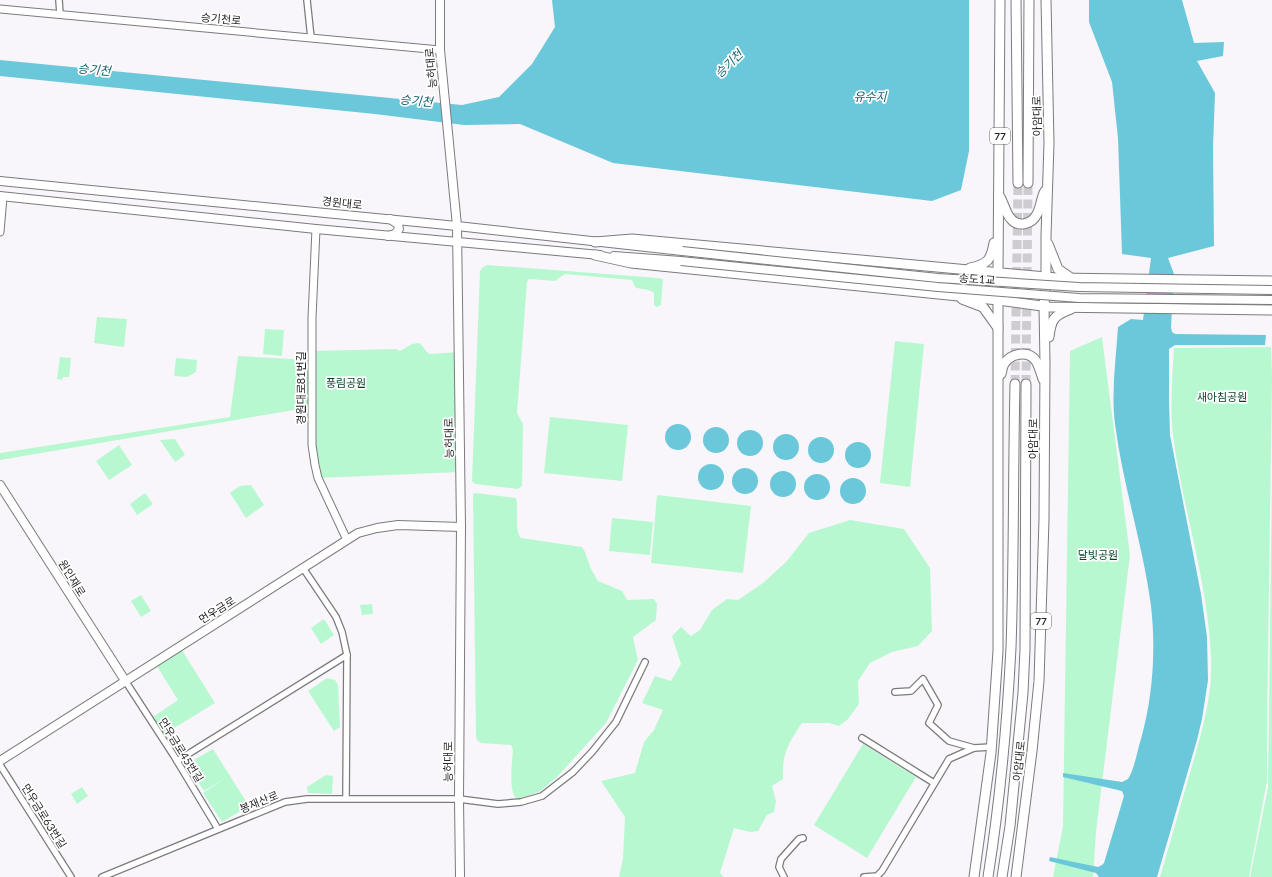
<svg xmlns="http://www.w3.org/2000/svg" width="1272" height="877" font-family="Lato,'Noto Sans KR',sans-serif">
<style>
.green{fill:#b8f8d1}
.water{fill:#6ac8da}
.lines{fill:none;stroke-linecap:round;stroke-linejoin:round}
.trunk-tunnel{stroke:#ceccd0;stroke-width:9;stroke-dasharray:9 4.5;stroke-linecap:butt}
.minor-casing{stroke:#7c7a7d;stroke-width:8}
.tertiary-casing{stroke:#7c7a7d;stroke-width:9}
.secondary-casing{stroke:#7c7a7d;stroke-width:10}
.primary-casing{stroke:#7c7a7d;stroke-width:11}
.trunk-casing{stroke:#7c7a7d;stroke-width:11}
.minor{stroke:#fff;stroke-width:5.5}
.tertiary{stroke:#fff;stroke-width:7}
.secondary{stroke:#fff;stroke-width:8}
.primary{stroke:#fff;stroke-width:9}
.trunk{stroke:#fff;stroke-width:9}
.secondary-bridge-casing{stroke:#7c7a7d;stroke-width:10;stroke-linecap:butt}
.secondary-bridge{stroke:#fff;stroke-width:8}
.labels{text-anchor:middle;stroke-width:3.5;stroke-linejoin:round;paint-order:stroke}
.shield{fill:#fff;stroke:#686768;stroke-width:1}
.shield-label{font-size:10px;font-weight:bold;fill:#272627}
.street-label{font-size:11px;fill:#272627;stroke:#fff}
.park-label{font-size:11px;fill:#053f25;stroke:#fff}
.water-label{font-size:12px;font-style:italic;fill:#11616d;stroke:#fff}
</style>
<rect width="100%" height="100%" fill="#f8f6fa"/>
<g class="green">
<path d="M 487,265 L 658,278 L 663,279 L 661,305 L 657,307 L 654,305 L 654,293 C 648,288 641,290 635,287 L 632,280 L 565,274 L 555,281 L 529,279 L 527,282 L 517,413 L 523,424 L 522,486 L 518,489 L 475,484 L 472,481 L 480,271 L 483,267 Z"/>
<path d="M 97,317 L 127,319 L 124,347 L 94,343 Z"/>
<path d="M 265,329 L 284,330 L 282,356 L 263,354 Z"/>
<path d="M 1102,337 L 1130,555 L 1096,832 L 1093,877 L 1053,877 L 1063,826 L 1070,351 Z"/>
<path d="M 895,341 L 924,344 L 910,487 L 880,483 Z"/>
<path d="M 419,343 C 424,346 425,352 430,354 L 459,352 L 460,472 L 318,478 L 312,407 L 0,460 L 0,453 L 230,417 L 238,356 L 311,360 L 312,351 L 396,349 L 400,351 L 412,344 Z"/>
<path d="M 1271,347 L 1272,376 L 1267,726 L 1267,781 L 1249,877 L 1160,877 C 1171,840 1181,803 1192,766 C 1202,731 1213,694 1211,657 C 1208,582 1183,510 1173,436 C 1170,408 1172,376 1174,348 Z"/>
<path d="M 60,357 L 71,358 L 69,377 L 63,377 L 62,380 L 57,379 Z"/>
<path d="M 176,358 L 197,360 L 196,372 L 187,377 L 174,376 Z"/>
<path d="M 550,417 L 628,425 L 622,481 L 544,473 Z"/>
<path d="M 175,439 L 185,455 L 175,462 L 160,440 Z"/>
<path d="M 119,445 L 132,465 L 109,480 L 96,461 Z"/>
<path d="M 1272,472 L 1272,877 L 1250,877 L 1268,787 Z"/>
<path d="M 251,485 L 264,505 L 246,518 L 230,493 L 240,486 Z"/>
<path d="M 145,493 L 153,504 L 137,515 L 130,504 Z"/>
<path d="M 476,493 L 516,498 C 519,509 514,530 521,538 L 582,547 L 585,552 L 591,569 L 598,581 L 622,591 L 627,600 L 654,599 L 657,604 L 656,620 L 633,637 L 638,660 L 606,723 L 557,777 L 539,792 L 517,799 C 508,792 512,762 513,750 L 511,745 L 481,743 L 477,740 L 476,736 L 473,494 Z"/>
<path d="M 657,495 L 751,506 L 743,573 L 651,563 Z"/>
<path d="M 612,518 L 653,522 L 650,555 L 609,551 Z"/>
<path d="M 850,520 L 904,529 L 930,568 L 932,631 L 918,646 L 892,652 L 870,663 L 858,681 L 859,704 L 848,719 L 839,726 L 829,723 L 802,723 C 788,744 782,753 783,779 L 772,786 L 776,801 L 774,812 L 767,815 L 758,831 L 750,832 L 734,828 L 720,873 L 724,877 L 619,877 L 623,858 L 625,817 L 601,781 L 635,773 L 644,742 L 654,730 L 663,710 L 642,703 L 655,676 L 671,681 L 681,664 L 672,636 L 681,627 L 691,636 L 700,630 L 712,610 L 727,599 L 738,600 L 763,583 L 786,562 L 809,533 Z"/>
<path d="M 141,595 L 151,611 L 141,617 L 131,601 Z"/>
<path d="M 372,604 L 373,614 L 362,615 L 360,605 Z"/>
<path d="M 324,619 L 334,635 L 321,644 L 311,628 Z"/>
<path d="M 180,647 L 215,703 L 161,736 L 150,719 L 178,700 L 155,663 Z"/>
<path d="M 327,678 L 335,680 L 338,685 L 340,727 L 334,731 L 308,691 Z"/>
<path d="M 863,744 L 916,777 L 867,858 L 814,825 Z"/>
<path d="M 213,749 L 249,806 L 222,822 L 203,793 L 224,779 L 204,791 L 190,770 L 192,761 Z"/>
<path d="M 326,775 L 333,776 L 332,794 L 308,793 L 307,787 Z"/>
<path d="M 82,787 L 88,796 L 77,804 L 71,794 Z"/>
</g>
<g class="water">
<path d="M 552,0 L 969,0 L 969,151 L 961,190 L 932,201 L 613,163 L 520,124 L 464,125 L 375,114 L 0,76 L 0,60 L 462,105 L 499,97 L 532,64 L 555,27 Z"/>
<path d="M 1089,0 L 1182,0 L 1194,43 L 1224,42 L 1223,56 L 1197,61 L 1215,93 L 1213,147 L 1214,246 L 1168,258 L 1174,274 L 1171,327 L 1172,332 L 1175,334 L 1266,335 L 1265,345 L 1175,345 L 1169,349 L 1169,401 L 1170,435 L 1201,594 L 1207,637 L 1208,680 L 1202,719 L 1197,740 L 1157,877 L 1099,877 L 1096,873 L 1049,861 L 1050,857 L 1098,867 L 1102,865 L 1104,863 L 1124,796 L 1122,791 L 1063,777 L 1063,773 L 1122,782 L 1128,779 C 1135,768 1137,751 1141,739 C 1153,696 1156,650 1151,606 C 1143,545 1123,486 1115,424 C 1111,392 1116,359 1118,327 L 1131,319 L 1143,320 L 1151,258 L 1122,254 L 1118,138 L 1112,82 L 1089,22 Z"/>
<circle cx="678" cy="437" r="13"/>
<circle cx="716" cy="440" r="13"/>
<circle cx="750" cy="443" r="13"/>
<circle cx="786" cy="447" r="13"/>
<circle cx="821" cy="450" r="13"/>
<circle cx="858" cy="455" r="13"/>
<circle cx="711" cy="477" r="13"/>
<circle cx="745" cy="481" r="13"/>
<circle cx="783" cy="484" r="13"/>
<circle cx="817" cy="487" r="13"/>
<circle cx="853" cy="491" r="13"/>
</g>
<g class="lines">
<g class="trunk-tunnel">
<path d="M 1015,384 L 1018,183"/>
<path d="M 1026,384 L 1028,183"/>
</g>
<defs>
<g id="minor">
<path d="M 59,0 L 60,14"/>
<path d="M 307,0 L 311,38"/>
<path d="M 303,568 L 336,617 L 342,632 L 347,655 L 346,798"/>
<path d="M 126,682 L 174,756 L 218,829"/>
<path d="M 895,692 L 911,691 L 923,679 L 938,705 L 929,723 L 949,741 L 974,748 L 991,747"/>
<path d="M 862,738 L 934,783"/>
<path d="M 177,761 L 347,655"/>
<path d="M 0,765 L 71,877"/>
<path d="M 102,877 L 285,802 L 307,799 L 459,799 L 498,804 L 521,802 L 542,796 L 573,772 L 592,752 L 616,722 L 645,662"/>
<path d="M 784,877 L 779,867 L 781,859 L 799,839 L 803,838"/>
<path d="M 864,877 L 877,876 L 882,871 L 949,759 L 974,748"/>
</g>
<g id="tertiary">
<path d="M 0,9 L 440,50"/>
<path d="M 316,229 L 312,318 L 312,445 L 315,465 L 318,478 L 347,540"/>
<path d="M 0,232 L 3,197"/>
</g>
<g id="secondary">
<path d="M 440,0 L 440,50 L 457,226 L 461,527 L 459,799 L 460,877"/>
<path d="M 0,181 L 457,226 L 682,251"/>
<path d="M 0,196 L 316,229 L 600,255"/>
<path d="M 388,236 L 395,234 L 399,229 L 398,224 L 390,219"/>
<path d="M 614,256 L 681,261"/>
<path d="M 0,485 L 126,682"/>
<path d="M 0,761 L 358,533 L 377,528 L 398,525 L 461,527"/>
</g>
<g id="primary">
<path d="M 1000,197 C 1004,204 1006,214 1011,219 C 1019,228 1032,224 1037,214 C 1041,207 1041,198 1045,191"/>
<path d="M 595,242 L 632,239 L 1057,278 L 1272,281"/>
<path d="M 1048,244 L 1058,269 L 1071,278"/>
<path d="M 595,255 L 631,263 L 998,300 L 1049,307 L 1272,310"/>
<path d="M 970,268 C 988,264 991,260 994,243"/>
<path d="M 962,299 L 983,307 L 998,328"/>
<path d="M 1049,337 C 1051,319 1054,315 1071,309"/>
<path d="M 1001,374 C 1002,371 1002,367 1004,364 C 1010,354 1028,349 1036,361 C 1039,366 1041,373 1043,379"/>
<path d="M 974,877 L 991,753 L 998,651 L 998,273 L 1000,0"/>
<path d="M 1016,877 L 1032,751 L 1039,681 L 1044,519 L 1045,364 L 1044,306 L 1046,277 L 1046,236 L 1049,143 L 1046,0"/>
</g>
<g id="trunk">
<path d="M 1016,0 L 1018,183"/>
<path d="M 1028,183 L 1029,0"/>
<path d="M 988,877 C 1000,801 1007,725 1011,648 C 1014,560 1013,472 1015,384"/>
<path d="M 1002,877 L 1010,826 L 1023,693 L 1025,649 L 1026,384"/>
</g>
</defs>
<use href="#minor" class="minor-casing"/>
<use href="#tertiary" class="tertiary-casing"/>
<use href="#secondary" class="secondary-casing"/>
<use href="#primary" class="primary-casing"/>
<use href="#trunk" class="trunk-casing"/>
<use href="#minor" class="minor"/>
<use href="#tertiary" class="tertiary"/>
<use href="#secondary" class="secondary"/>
<use href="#primary" class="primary"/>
<use href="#trunk" class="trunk"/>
<defs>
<g id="secondary-bridge">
<path d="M 682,251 L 938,278 L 1079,287 L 1272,290"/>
<path d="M 681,261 L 938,287 L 1079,298 L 1272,300"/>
</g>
</defs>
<use href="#secondary-bridge" class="secondary-bridge-casing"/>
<use href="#secondary-bridge" class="secondary-bridge"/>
</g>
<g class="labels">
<g class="shield">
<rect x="990" y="128" width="20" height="16" rx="3"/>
<rect x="1031" y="613" width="20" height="16" rx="3"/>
</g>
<g class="shield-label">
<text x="1000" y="140">77</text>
<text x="1041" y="625">77</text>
</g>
<g class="street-label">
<text transform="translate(221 19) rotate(5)" y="4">승기천로</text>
<text transform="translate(431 68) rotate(-95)" y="4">능허대로</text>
<text transform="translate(1037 116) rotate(-91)" y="4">아암대로</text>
<text transform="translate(342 203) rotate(6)" y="4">경원대로</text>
<text transform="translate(977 279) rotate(4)" y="4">송도1교</text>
<text transform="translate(301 388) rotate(-90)" y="4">경원대로81번길</text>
<text transform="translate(449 438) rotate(-91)" y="4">능허대로</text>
<text transform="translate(1033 439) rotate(-90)" y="4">아암대로</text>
<text transform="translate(72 578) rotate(58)" y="4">원인재로</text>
<text transform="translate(217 610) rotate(-32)" y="4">먼우금로</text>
<text transform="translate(181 750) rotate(58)" y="4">먼우금로45번길</text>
<text transform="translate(1019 761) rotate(-84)" y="4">아암대로</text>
<text transform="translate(448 762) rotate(-90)" y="4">능허대로</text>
<text transform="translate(259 802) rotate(-22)" y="4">봉재산로</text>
<text transform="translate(44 816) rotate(58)" y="4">먼우금로63번길</text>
</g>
<g class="park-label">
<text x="346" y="387">풍림공원</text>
<text x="1222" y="401">새아침공원</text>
<text x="1098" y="559">달빛공원</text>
</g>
<g class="water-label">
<text transform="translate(729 64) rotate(-45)" y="4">승기천</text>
<text transform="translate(94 70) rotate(5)" y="4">승기천</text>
<text x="870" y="101">유수지</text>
<text transform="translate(416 101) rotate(5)" y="4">승기천</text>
</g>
</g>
</svg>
